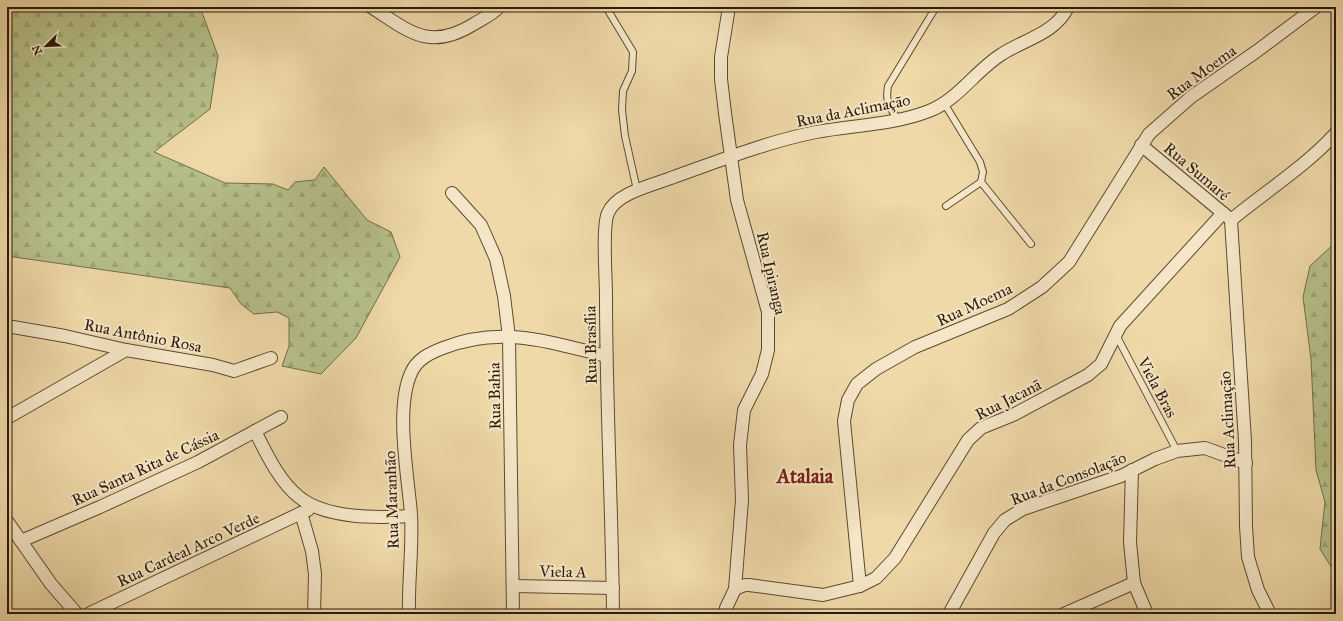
<svg xmlns="http://www.w3.org/2000/svg" width="1343" height="621" font-family="'IM FELL Great Primer',serif">
<style>
.forest{fill:url(#forest-firs);stroke:#706e4a}
.lines{fill:none;stroke-linecap:round;stroke-linejoin:round}
.lane-casing{stroke:#5b4a31;stroke-width:8}
.street-casing{stroke:#5b4a31;stroke-width:14}
.lane{stroke:#f5e6c7;stroke-width:6}
.street{stroke:#f5e6c7;stroke-width:12}
.labels{text-anchor:middle;stroke-width:4;stroke-linejoin:round;paint-order:stroke}
.street-label{font-size:16px;fill:#2a1b09;stroke:#f5e6c7}
.district-label{font-size:20px;font-weight:bold;fill:#7a1f14;stroke:#f5e6c7}
</style>
<defs>
<pattern id="forest-firs" width="22" height="20" patternUnits="userSpaceOnUse"><rect width="22" height="20" fill="#b6c08a"/><path d="M5 1l3.5 6h-7zM16 11l3.5 6h-7z" fill="#9da476"/></pattern>
</defs>
<rect width="100%" height="100%" fill="#efd9a9"/>
<filter id="stains"><feTurbulence type="fractalNoise" baseFrequency=".005" numOctaves="4"/><feColorMatrix values="0 0 0 0 .2 0 0 0 0 .09 0 0 0 0 .02 0 0 0 .5 -.17"/></filter>
<radialGradient id="worn" r=".72"><stop offset=".6" stop-color="#630" stop-opacity="0"/><stop offset="1" stop-color="#630" stop-opacity=".3"/></radialGradient>
<g class="forest">
<path d="M 7,7 L 200,7 L 218,56 L 210,109 L 154,152 L 225,183 L 273,184 L 288,190 L 295,182 L 315,180 L 324,167 L 367,220 L 391,232 L 400,257 L 356,338 L 321,374 L 282,366 L 289,346 L 289,318 L 277,312 L 254,314 L 241,304 L 230,288 L 7,256 Z"/>
<path d="M 1336,242 L 1336,569 L 1332,568 L 1320,549 L 1325,502 L 1316,470 L 1311,359 L 1303,297 L 1310,266 Z"/>
</g>
<g class="lines">
<defs>
<g id="lane">
<path d="M 606,7 L 633,52 L 632,71 L 623,91 L 622,110 L 625,136 L 637,190"/>
<path d="M 944,103 L 980,162 L 983,172 L 981,182 L 1031,244"/>
<path d="M 899,121 C 890,108 885,103 888,86 L 936,7"/>
<path d="M 946,206 L 981,182"/>
<path d="M 1116,335 L 1177,451"/>
</g>
<g id="street">
<path d="M 371,7 C 409,31 429,52 474,24 C 482,19 493,14 499,7"/>
<path d="M 1141,145 L 1229,218"/>
<path d="M 452,193 L 481,225 L 496,259 L 504,296 L 509,337 L 513,614"/>
<path d="M 1231,220 L 1245,441 L 1246,526 L 1248,557 L 1258,590 L 1270,614"/>
<path d="M 1231,220 C 1266,191 1305,167 1336,133"/>
<path d="M 7,326 L 65,336 L 126,350 L 213,365 L 234,371 L 271,358"/>
<path d="M 7,418 L 126,350"/>
<path d="M 255,431 C 266,453 279,481 299,497 C 326,519 377,518 411,516"/>
<path d="M 1132,470 L 1130,542 L 1134,583 L 1147,614"/>
<path d="M 308,510 L 301,513 L 312,551 L 315,574 L 314,614"/>
<path d="M 7,521 L 51,584 L 77,614"/>
<path d="M 21,541 L 100,507 L 198,462 L 281,417"/>
<path d="M 513,586 L 613,588"/>
<path d="M 860,586 L 844,421 L 848,400 L 857,384 L 876,369 L 915,347 L 1008,309 L 1042,287 L 1069,262 L 1149,134 L 1191,97 L 1257,51 L 1316,7"/>
<path d="M 735,589 L 745,585 L 749,585 L 823,595 L 860,586 L 876,578 L 895,558 L 968,440 L 981,428 L 1013,415 L 1088,375 L 1101,364 L 1120,326 L 1223,213"/>
<path d="M 88,614 L 301,513"/>
<path d="M 409,614 C 408,581 413,547 411,514 C 408,476 395,408 411,373 C 417,359 430,353 443,348 C 501,325 549,342 606,356"/>
<path d="M 613,614 C 612,508 606,402 606,296 C 606,278 602,226 608,213 C 616,193 653,185 671,178 C 719,161 766,142 816,132 C 854,125 893,125 929,111 C 958,100 976,70 1002,54 C 1025,39 1055,34 1068,7"/>
<path d="M 726,614 L 726,608 L 735,589 L 742,500 L 740,445 L 744,410 L 762,374 L 768,350 L 768,312 L 737,200 L 725,113 L 721,79 L 721,57 L 729,7"/>
<path d="M 949,614 L 994,533 L 1005,520 L 1023,509 L 1121,476 L 1155,459 L 1177,451 L 1205,448 L 1246,463"/>
<path d="M 1064,614 L 1134,583"/>
</g>
</defs>
<use href="#lane" class="lane-casing"/>
<use href="#street" class="street-casing"/>
<use href="#lane" class="lane"/>
<use href="#street" class="street"/>
</g>
<g class="labels">
<g class="street-label">
<text transform="translate(1201 72) rotate(-36)" y="6">Rua Moema</text>
<text transform="translate(853 110) rotate(-11)" y="6">Rua da Aclimação</text>
<text transform="translate(1197 171) rotate(40)" y="6">Rua Sumaré</text>
<text transform="translate(772 273) rotate(77)" y="6">Rua Ipiranga</text>
<text transform="translate(974 304) rotate(-25)" y="6">Rua Moema</text>
<text transform="translate(143 335) rotate(11)" y="6">Rua Antônio Rosa</text>
<text transform="translate(590 345) rotate(-91)" y="6">Rua Brasília</text>
<text transform="translate(1158 387) rotate(62)" y="6">Viela Bras</text>
<text transform="translate(494 396) rotate(-91)" y="6">Rua Bahia</text>
<text transform="translate(1008 399) rotate(-27)" y="6">Rua Jacanã</text>
<text transform="translate(1227 420) rotate(-93)" y="6">Rua Aclimação</text>
<text transform="translate(145 467) rotate(-25)" y="6">Rua Santa Rita de Cássia</text>
<text transform="translate(1068 478) rotate(-21)" y="6">Rua da Consolação</text>
<text transform="translate(391 500) rotate(-92)" y="6">Rua Maranhão</text>
<text transform="translate(188 549) rotate(-25)" y="6">Rua Cardeal Arco Verde</text>
<text transform="translate(563 571) rotate(1)" y="6">Viela A</text>
</g>
<g class="district-label">
<text x="805" y="483">Atalaia</text>
</g>
</g>
<rect width="1343" height="621" fill="none" stroke="#efd9a9" stroke-width="24"/>
<rect x="8" y="8" width="1327" height="605" fill="none" stroke="#2a1b09" stroke-width="2"/>
<rect x="12" y="12" width="1319" height="597" fill="none" stroke="#2a1b09"/>
<g transform="translate(46 46) rotate(246)" stroke="#f5e6c7" stroke-width="3" paint-order="stroke">
<path d="M0-3L7 15L0 10L-7 15Z" fill="#2a1b09"/>
<text y="-6" font-size="11" font-weight="bold" text-anchor="middle" fill="#2a1b09">N</text>
</g>
<rect width="100%" height="100%" filter="url(#stains)"/>
<rect width="100%" height="100%" fill="url(#worn)"/>
</svg>
